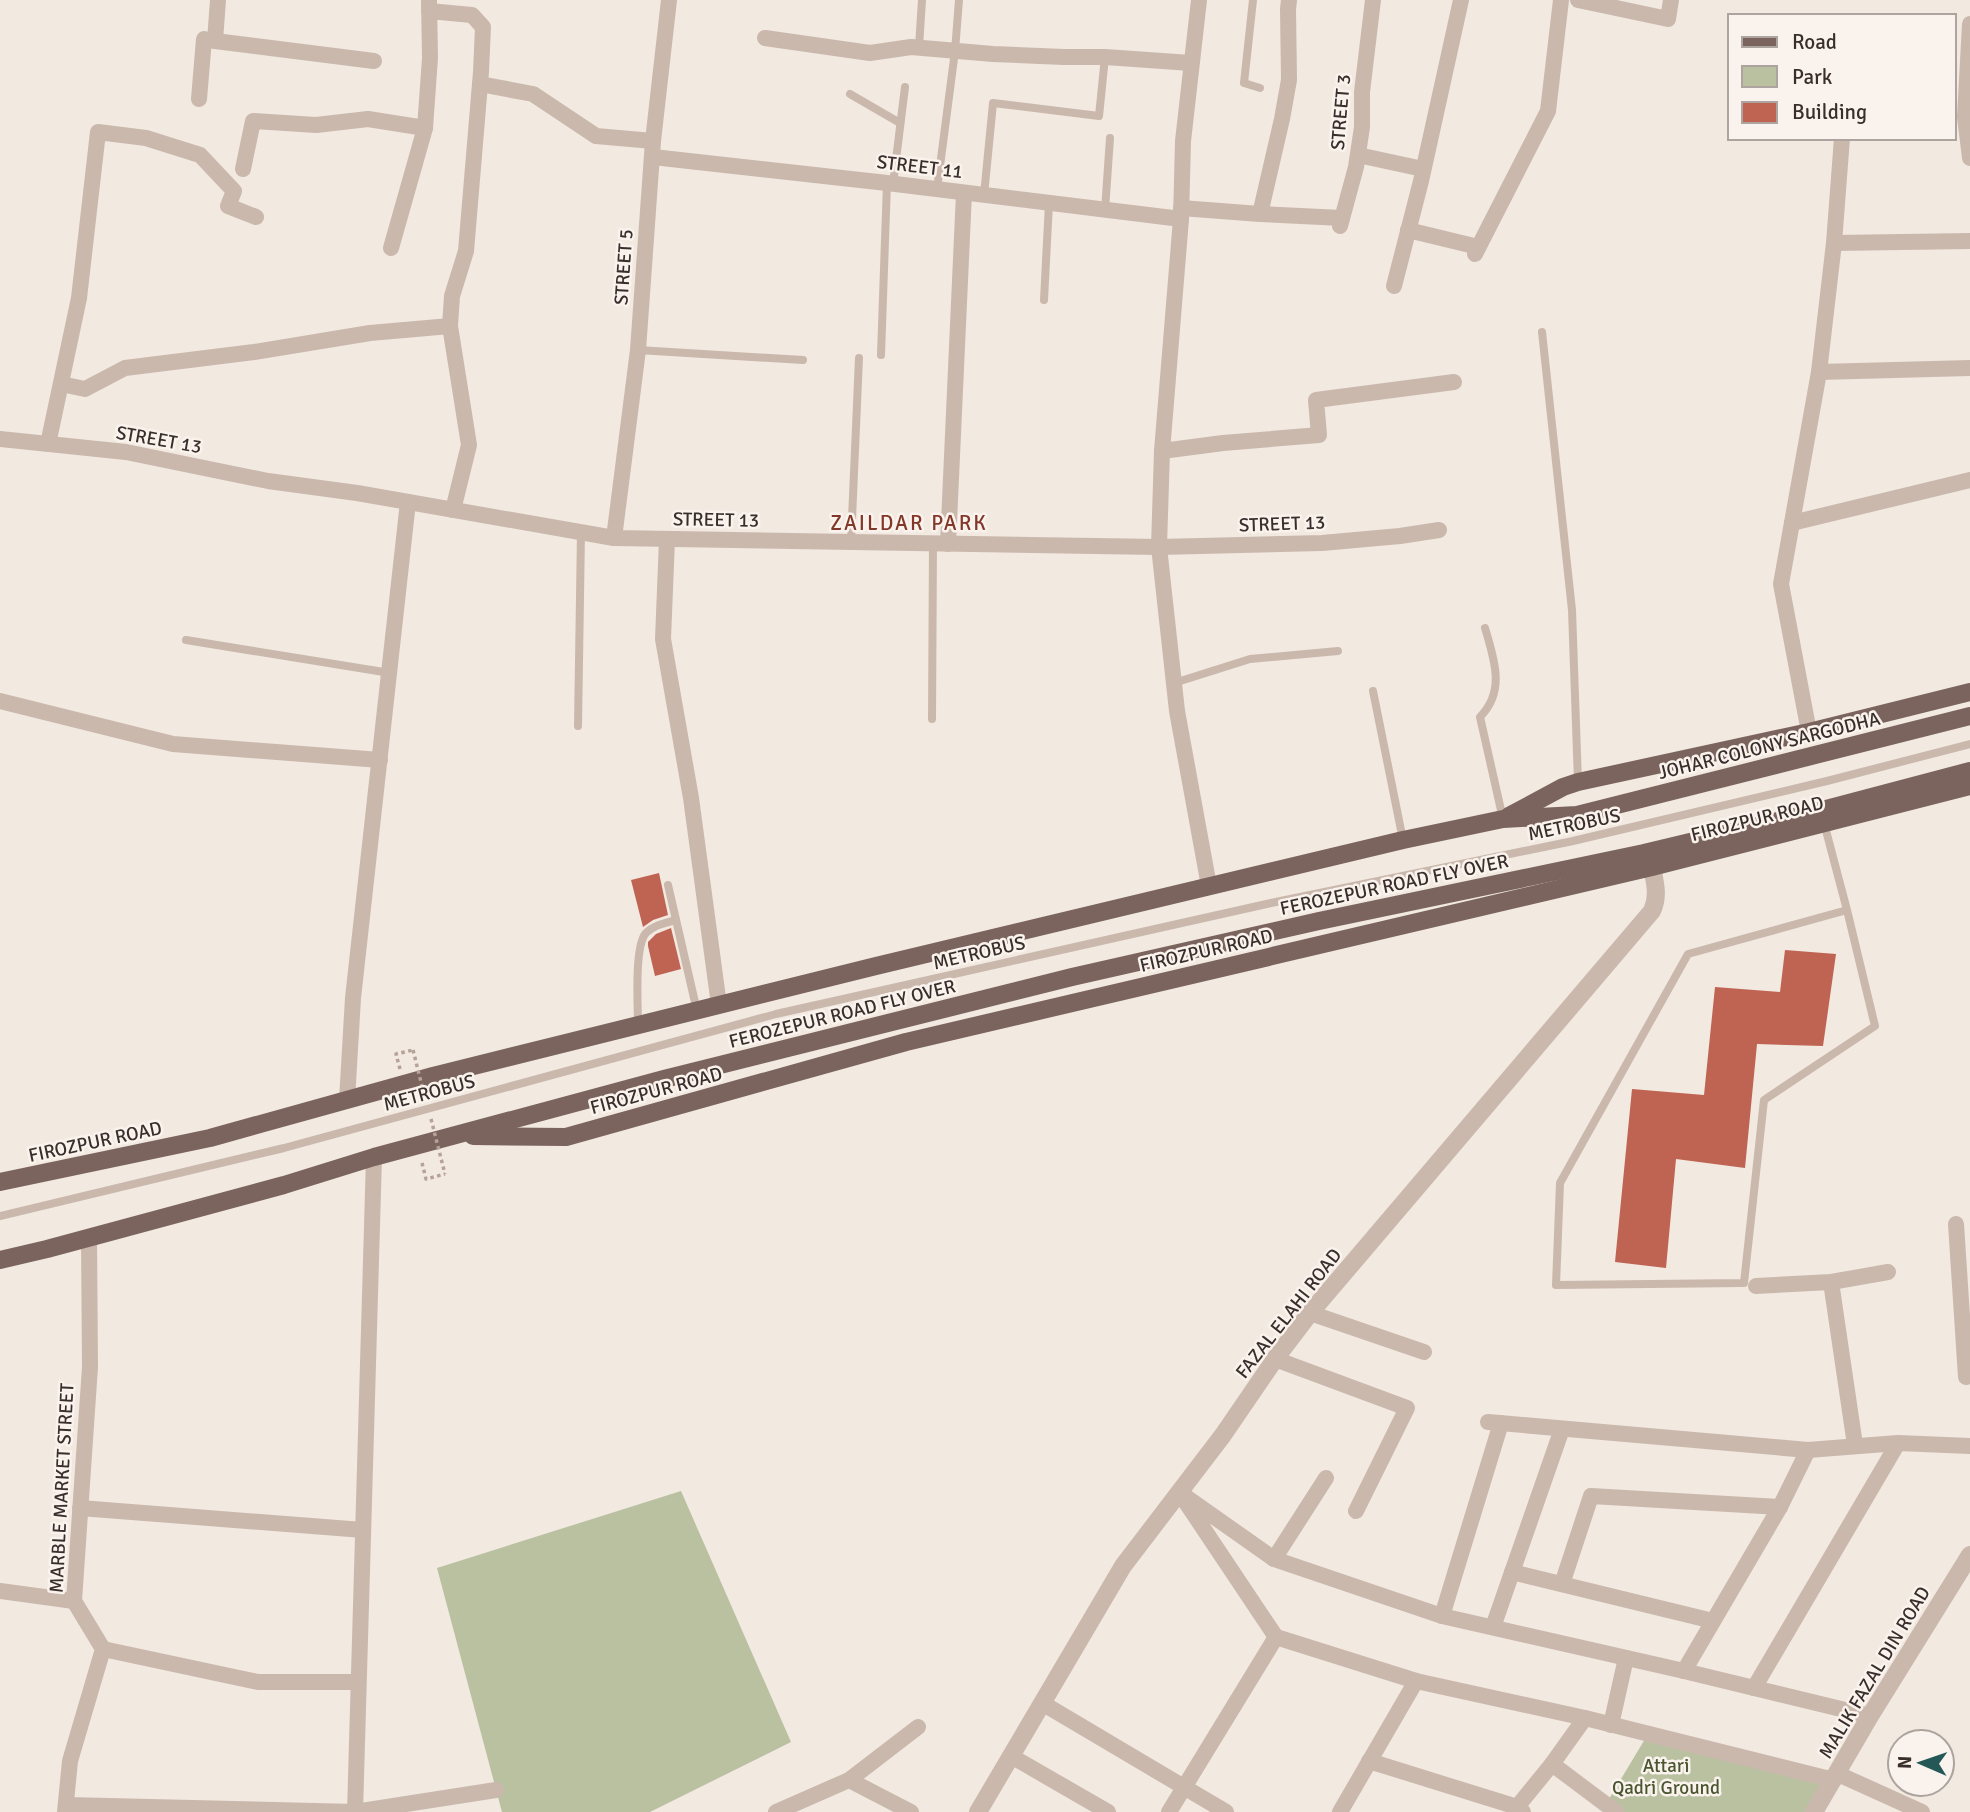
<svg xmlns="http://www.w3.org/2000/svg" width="1970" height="1812" font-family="Signika,sans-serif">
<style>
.green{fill:#b9c1a1}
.building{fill:#bf6352}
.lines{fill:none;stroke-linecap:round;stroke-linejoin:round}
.path{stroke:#b6a297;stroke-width:3.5;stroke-dasharray:3.5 3.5;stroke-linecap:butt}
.service{stroke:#cab8ad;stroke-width:8}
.minor{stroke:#cab8ad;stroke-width:16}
.tertiary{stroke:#cab8ad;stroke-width:18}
.primary{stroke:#7a645d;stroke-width:18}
.path-bridge{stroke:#b6a297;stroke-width:3.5;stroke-dasharray:3.5 3.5;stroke-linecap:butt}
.service-bridge{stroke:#cab8ad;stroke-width:8}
.labels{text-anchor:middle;stroke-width:5;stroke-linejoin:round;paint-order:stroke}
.street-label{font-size:19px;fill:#392e2b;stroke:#faf3ed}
.park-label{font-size:19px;fill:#4b5630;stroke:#faf3ed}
.neighbourhood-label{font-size:21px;letter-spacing:2px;fill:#833729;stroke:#faf3ed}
</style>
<rect width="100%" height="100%" fill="#f2e9e1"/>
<g class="green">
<path d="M 681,1491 L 791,1742 L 650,1812 L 502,1812 L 437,1568 Z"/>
<path d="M 1648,1734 L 1834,1780 L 1814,1812 L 1616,1812 L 1606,1804 Z"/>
</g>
<g class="building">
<path d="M 659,873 L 668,915 L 653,920 L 643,927 L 631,880 Z"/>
<path d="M 671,928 L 681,969 L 655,976 L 648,946 L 648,942 L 656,934 Z"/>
<path d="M 1785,950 L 1836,954 L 1823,1046 L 1757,1044 L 1745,1168 L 1676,1159 L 1666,1268 L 1615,1262 L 1632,1089 L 1704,1095 L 1715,987 L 1780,992 Z"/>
</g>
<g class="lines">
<g class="path">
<path d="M 400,1069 L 396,1054 L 413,1050"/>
<path d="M 422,1163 L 426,1179 L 445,1174"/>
</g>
<g class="service">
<path d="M 1253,0 L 1244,83 L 1260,88"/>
<path d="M 919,47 L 922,0"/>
<path d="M 850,94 L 900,123"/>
<path d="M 893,184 L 905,87"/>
<path d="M 937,189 L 955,51 L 959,0"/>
<path d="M 984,195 L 993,103 L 1099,116 L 1105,57"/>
<path d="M 1105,210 L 1110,138"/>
<path d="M 1044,300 L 1049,203"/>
<path d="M 1542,332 L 1572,610 L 1578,782"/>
<path d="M 638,350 L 803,360"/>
<path d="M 881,355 L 887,183"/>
<path d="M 851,542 L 859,358"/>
<path d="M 1485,628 C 1494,659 1506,691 1480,717 L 1503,819"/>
<path d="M 186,640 L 390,673"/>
<path d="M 1174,683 L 1250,659 L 1338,651"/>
<path d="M 1373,691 L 1403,840"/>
<path d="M 932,719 L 933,544"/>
<path d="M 578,726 L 581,532"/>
<path d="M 1824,823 L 1847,910 L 1688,954 L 1560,1183 L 1556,1285 L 1744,1283 L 1764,1100 L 1875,1026 L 1847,910"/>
<path d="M 668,885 L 697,1011"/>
<path d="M 638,1026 C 638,1006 634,946 646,933 C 654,925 665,923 676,920"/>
</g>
<g class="minor">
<path d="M 1199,0 L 1183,141 L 1181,219 L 1162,451 L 1159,547 L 1177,711 L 1209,886"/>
<path d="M 1578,0 L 1668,19 L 1671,0"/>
<path d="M 429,11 L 472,15 L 483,27 L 481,72 L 466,251 L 452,296 L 450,326 L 469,445 L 453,510"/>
<path d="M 1970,24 L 1965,117 L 1970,158"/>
<path d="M 765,38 L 870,53 L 911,47 L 993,54 L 1064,57 L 1105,57 L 1191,63"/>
<path d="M 215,41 L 374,61"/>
<path d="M 480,84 L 533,94 L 596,136 L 653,141"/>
<path d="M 199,99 L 204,39 L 215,41 L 218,0"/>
<path d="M 1358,155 L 1423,169"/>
<path d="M 653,157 L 887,183 L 1181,219"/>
<path d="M 243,169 L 253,121 L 316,125 L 368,119 L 425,128"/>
<path d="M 1181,208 L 1260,214 L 1282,119 L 1289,80 L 1288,9 L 1289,0"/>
<path d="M 1260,214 L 1342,218"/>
<path d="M 1340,226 L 1356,167 L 1362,127 L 1362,92 L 1373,0"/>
<path d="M 1408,230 L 1478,247"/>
<path d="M 1834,243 L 1970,241"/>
<path d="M 391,248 L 425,128 L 430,58 L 429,0"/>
<path d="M 1475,254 L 1548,111 L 1561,0"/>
<path d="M 1394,286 L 1421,181 L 1461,0"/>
<path d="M 1819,372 L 1970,368"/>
<path d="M 61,384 L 85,389 L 125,368 L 254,352 L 370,333 L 450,326"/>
<path d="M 0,439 L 126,452 L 268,481 L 357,493 L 614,538 L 1159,547 L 1322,543 L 1400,536 L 1439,530"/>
<path d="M 48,444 L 79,298 L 98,132 L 146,138 L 200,155 L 234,191 L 228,206 L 256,217"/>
<path d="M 1162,451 L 1223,443 L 1319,435 L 1316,400 L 1454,382"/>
<path d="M 1792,523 L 1970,480"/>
<path d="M 614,538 L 638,350 L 653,141 L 669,0"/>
<path d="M 667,539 L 663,639 L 691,798 L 719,1005"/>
<path d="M 948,544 L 964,193"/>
<path d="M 0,701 L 173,744 L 380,760"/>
<path d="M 1809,732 L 1781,584 L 1819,372 L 1834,243 L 1842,138"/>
<path d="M 347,1100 L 353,998 L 408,502"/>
<path d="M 1956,1224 L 1966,1377"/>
<path d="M 1831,1282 L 1855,1445"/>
<path d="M 1756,1286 L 1831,1282 L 1888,1272"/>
<path d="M 1310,1313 L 1424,1352"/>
<path d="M 1275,1359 L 1407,1408 L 1356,1511"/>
<path d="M 1488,1422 L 1808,1450 L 1898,1443 L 1970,1446"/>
<path d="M 80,1508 L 363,1530"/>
<path d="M 1274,1559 L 1326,1478"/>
<path d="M 1512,1572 L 1713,1621"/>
<path d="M 1562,1584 L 1591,1496 L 1780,1507"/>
<path d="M 0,1591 L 74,1601"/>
<path d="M 1442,1616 L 1501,1423"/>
<path d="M 1493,1627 L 1562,1429"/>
<path d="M 103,1649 L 258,1682 L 358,1682"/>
<path d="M 1684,1671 L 1780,1507 L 1808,1450"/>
<path d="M 1754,1688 L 1898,1443"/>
<path d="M 1042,1703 L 1226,1812"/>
<path d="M 1585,1718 L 1834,1780"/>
<path d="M 1611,1725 L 1626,1658"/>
<path d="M 1011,1756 L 1108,1812"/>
<path d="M 1369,1761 L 1517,1807 L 1523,1812"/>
<path d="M 1838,1774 L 1922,1812"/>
<path d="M 849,1780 L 911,1812"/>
<path d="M 66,1805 L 355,1812 L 496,1790"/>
<path d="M 1517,1807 L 1552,1764"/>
<path d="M 65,1812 L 70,1761 L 103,1649 L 74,1601 L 90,1367 L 89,1238"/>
<path d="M 355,1812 L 374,1157"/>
<path d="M 776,1812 L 849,1780 L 918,1727"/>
<path d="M 1169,1812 L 1276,1637"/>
<path d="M 1340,1812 L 1416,1681"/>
<path d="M 1616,1812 L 1552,1764 L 1585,1718 L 1416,1681 L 1276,1637 L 1179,1492 L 1274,1559 L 1442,1616 L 1684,1671 L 1870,1716"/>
</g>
<g class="tertiary">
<path d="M 978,1812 L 1123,1566 L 1223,1435 L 1275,1359 L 1310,1313 L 1652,911 C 1659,896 1655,883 1652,867"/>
<path d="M 1814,1812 L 1870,1716 L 1970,1555"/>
</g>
<g class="primary">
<path d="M 1509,816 L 1563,787 L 1578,782 L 1809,732 L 1970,692"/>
<path d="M 473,1136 L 566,1137 L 906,1042 L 1652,867 L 1970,786"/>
<path d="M 0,1182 L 210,1138 L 433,1076 L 876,966 L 1403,840 L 1503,819 L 1577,815 L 1970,716"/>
<path d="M 0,1260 L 47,1249 L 284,1185 L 374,1157 L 664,1079 L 1072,977 L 1319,921 L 1644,853 L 1811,813 L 1970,771"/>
</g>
<g class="path-bridge">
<path d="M 413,1050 L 425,1098"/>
<path d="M 431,1119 L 445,1174"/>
</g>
<path class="service-bridge" d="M 0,1216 L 284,1148 L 776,1014 L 1271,903 L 1573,841 L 1827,781 L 1970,744"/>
</g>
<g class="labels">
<g class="street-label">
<text transform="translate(1340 112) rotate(-85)" y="7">STREET 3</text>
<text transform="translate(920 166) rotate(7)" y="7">STREET 11</text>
<text transform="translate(623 267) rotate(-86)" y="7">STREET 5</text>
<text transform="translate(159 439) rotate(10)" y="7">STREET 13</text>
<text transform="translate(716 519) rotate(1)" y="7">STREET 13</text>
<text transform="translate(1282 523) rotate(-2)" y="7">STREET 13</text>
<text transform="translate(1769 745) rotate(-14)" y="7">JOHAR COLONY SARGODHA</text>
<text transform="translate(1757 818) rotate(-14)" y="7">FIROZPUR ROAD</text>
<text transform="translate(1574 824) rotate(-12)" y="7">METROBUS</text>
<text transform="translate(1394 884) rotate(-12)" y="7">FEROZEPUR ROAD FLY OVER</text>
<text transform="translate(1206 950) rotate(-13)" y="7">FIROZPUR ROAD</text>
<text transform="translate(979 952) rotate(-13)" y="7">METROBUS</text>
<text transform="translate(842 1013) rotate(-14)" y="7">FEROZEPUR ROAD FLY OVER</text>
<text transform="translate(656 1090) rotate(-15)" y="7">FIROZPUR ROAD</text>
<text transform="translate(429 1092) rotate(-15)" y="7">METROBUS</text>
<text transform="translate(95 1141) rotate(-12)" y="7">FIROZPUR ROAD</text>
<text transform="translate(1288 1313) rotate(-52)" y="7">FAZAL ELAHI ROAD</text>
<text transform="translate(61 1488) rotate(-87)" y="7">MARBLE MARKET STREET</text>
<text transform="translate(1874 1672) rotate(-59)" y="7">MALIK FAZAL DIN ROAD</text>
</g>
<g class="park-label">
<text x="1666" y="1772">Attari<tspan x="1666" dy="22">Qadri Ground</tspan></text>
</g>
<g class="neighbourhood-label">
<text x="909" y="530">ZAILDAR PARK</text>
</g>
</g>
<rect x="1728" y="14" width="228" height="126" fill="#faf3ed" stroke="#ada49f" stroke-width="2"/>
<rect x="1742" y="37" width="35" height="10" fill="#7a645d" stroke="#ada49f" stroke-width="2"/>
<text x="1792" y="49" font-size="21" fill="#392e2b">Road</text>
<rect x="1742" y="66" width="35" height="21" fill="#b9c1a1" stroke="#ada49f" stroke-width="2"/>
<text x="1792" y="84" font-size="21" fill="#392e2b">Park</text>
<rect x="1742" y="102" width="35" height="21" fill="#bf6352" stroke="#ada49f" stroke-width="2"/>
<text x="1792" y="119" font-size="21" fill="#392e2b">Building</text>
<g transform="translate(1921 1763) rotate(272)"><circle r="33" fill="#faf3ed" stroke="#ada49f" stroke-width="2"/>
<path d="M0-5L12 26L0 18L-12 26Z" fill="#235857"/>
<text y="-10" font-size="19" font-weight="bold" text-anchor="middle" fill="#392e2b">N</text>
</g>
</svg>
